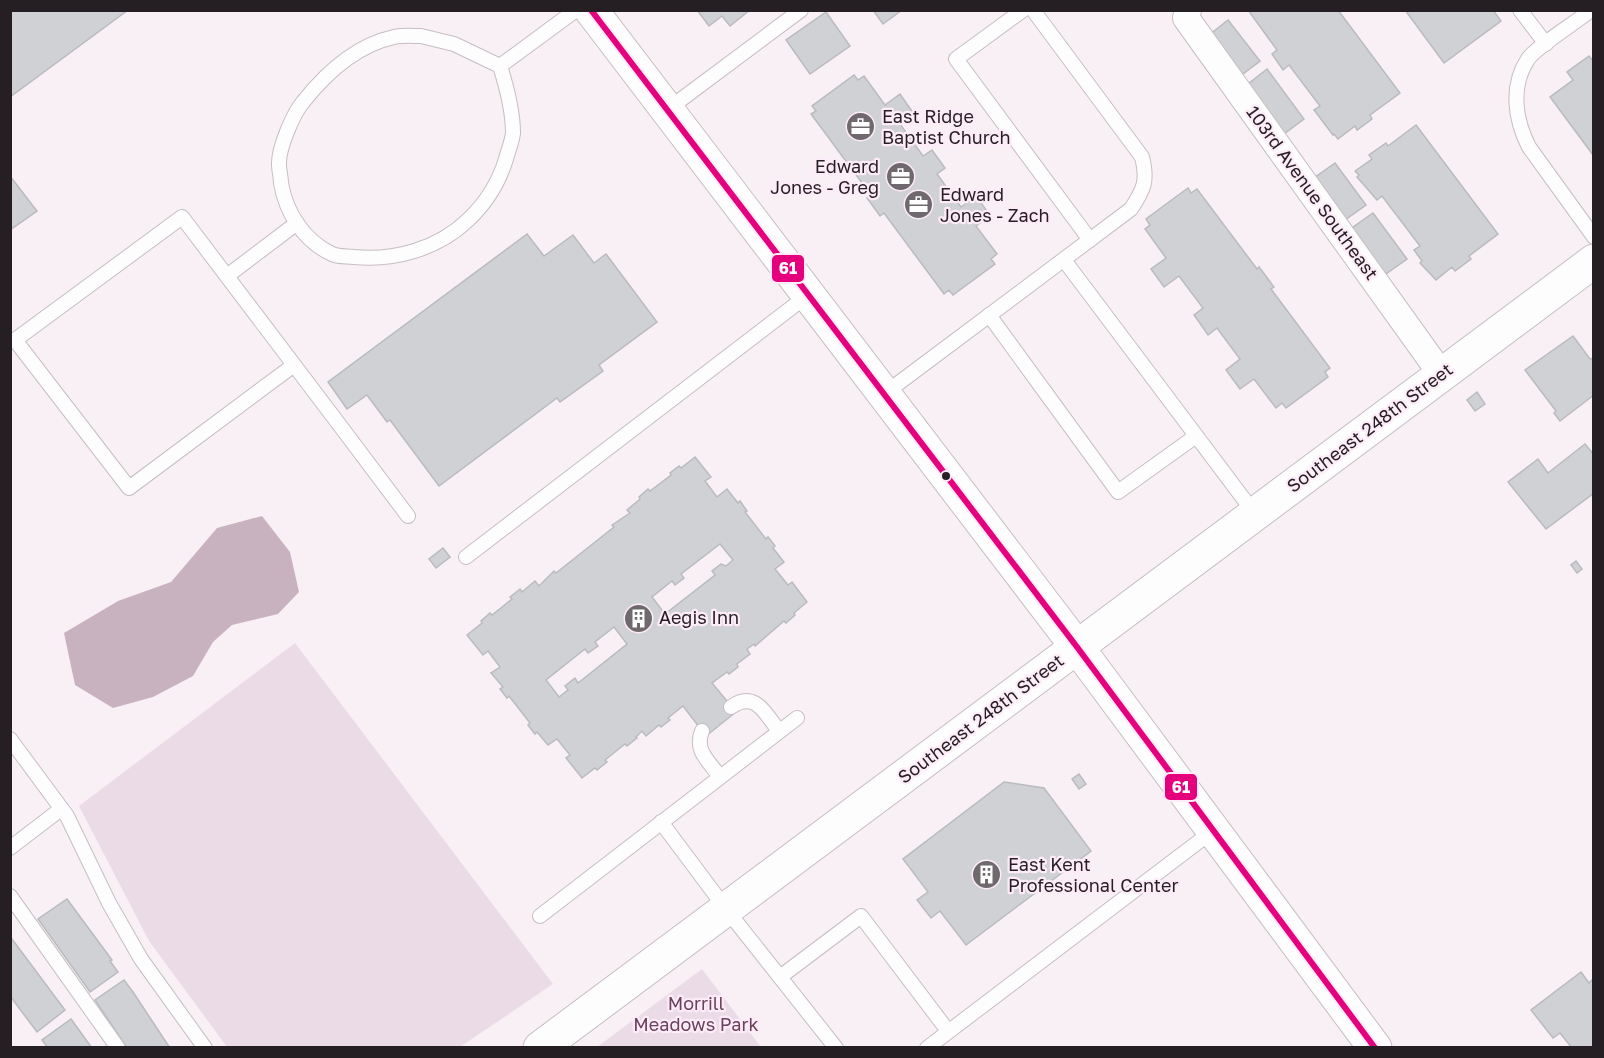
<svg xmlns="http://www.w3.org/2000/svg" width="1604" height="1058" font-family="'Golos Text',sans-serif">
<style>
.green{fill:#ebdbe6}
.water{fill:#c8b2c0}
.building{fill:#d0d1d4;stroke:#babbbe;stroke-width:1.5;fill-rule:evenodd}
.lines{fill:none;stroke-linecap:round;stroke-linejoin:round}
.lane-casing{stroke:#c6bec3;stroke-width:16}
.street-casing{stroke:#c6bec3;stroke-width:28}
.secondary-casing{stroke:#c6bec3;stroke-width:35}
.primary-casing{stroke:#c6bec3;stroke-width:35}
.lane{stroke:#fefdfe;stroke-width:14}
.street{stroke:#fefdfe;stroke-width:26}
.secondary{stroke:#fefdfe;stroke-width:33}
.primary{stroke:#fefdfe;stroke-width:33}
.bus-1-casing{stroke:#fdecf7;stroke-width:10}
.bus-1{stroke:#e5007d;stroke-width:6}
.bus-dot{fill:#251e23;stroke:#fdecf7;stroke-width:2}
.labels{text-anchor:middle;stroke-width:4.5;stroke-linejoin:round;paint-order:stroke}
.poi-label{font-size:18px;fill:#251e23;stroke:#fdecf7;text-anchor:start}
.street-label{font-size:18px;fill:#251e23;stroke:#fdecf7}
.park-label{font-size:18px;fill:#6a415e;stroke:#fdecf7}
.line-badge{stroke:#fdecf7;stroke-width:2}
.badge-label{font-size:16px;text-anchor:middle;font-weight:bold;fill:#fff}
</style>
<rect width="100%" height="100%" fill="#f9f0f6"/>
<g class="green">
<path d="M 295,643 L 553,984 L 460,1047 L 227,1047 L 149,941 L 79,806 Z"/>
<path d="M 702,969 L 761,1047 L 597,1047 Z"/>
</g>
<path class="water" d="M 262,516 L 290,552 L 299,592 L 278,614 L 232,625 L 213,642 L 193,676 L 153,697 L 113,708 L 75,685 L 64,633 L 118,601 L 171,582 L 217,528 Z"/>
<g class="building">
<path d="M 10,10 L 128,10 L 10,97 Z"/>
<path d="M 697,10 L 750,10 L 730,26 L 722,16 L 709,26 Z"/>
<path d="M 873,10 L 902,10 L 883,24 Z"/>
<path d="M 1248,10 L 1338,10 L 1400,93 L 1370,115 L 1372,119 L 1357,130 L 1355,126 L 1338,139 L 1334,134 L 1333,135 L 1314,110 L 1320,106 L 1289,65 L 1283,70 L 1272,54 L 1277,50 Z"/>
<path d="M 1405,10 L 1493,10 L 1501,21 L 1444,63 Z"/>
<path d="M 826,12 L 850,46 L 810,74 L 786,40 Z"/>
<path d="M 1228,20 L 1260,61 L 1239,77 L 1208,36 Z"/>
<path d="M 1589,56 L 1594,62 L 1593,155 L 1550,97 L 1573,80 L 1567,72 Z"/>
<path d="M 1267,69 L 1304,119 L 1280,137 L 1243,88 Z"/>
<path d="M 854,75 L 858,80 L 864,76 L 885,105 L 900,94 L 914,114 L 900,124 L 923,156 L 932,150 L 945,168 L 937,174 L 961,207 L 976,196 L 990,215 L 976,226 L 997,254 L 991,259 L 995,264 L 953,295 L 949,290 L 944,294 L 884,213 L 880,216 L 867,198 L 871,195 L 811,114 L 816,111 L 812,106 Z"/>
<path d="M 1416,125 L 1498,234 L 1469,256 L 1471,259 L 1455,271 L 1452,267 L 1436,280 L 1420,263 L 1422,261 L 1414,250 L 1420,246 L 1382,196 L 1377,200 L 1357,177 L 1359,175 L 1355,171 L 1372,159 L 1369,155 L 1386,143 L 1388,146 Z"/>
<path d="M 1335,163 L 1366,205 L 1345,220 L 1314,178 Z"/>
<path d="M 10,176 L 37,211 L 10,230 Z"/>
<path d="M 1188,188 L 1191,193 L 1197,189 L 1257,269 L 1259,267 L 1274,287 L 1271,289 L 1330,368 L 1325,372 L 1328,377 L 1286,408 L 1282,403 L 1276,408 L 1254,379 L 1240,389 L 1226,370 L 1240,359 L 1217,328 L 1208,335 L 1194,315 L 1203,308 L 1179,276 L 1164,287 L 1151,269 L 1166,258 L 1145,229 L 1150,225 L 1146,219 Z"/>
<path d="M 1373,213 L 1407,259 L 1383,276 L 1349,230 Z"/>
<path d="M 527,234 L 544,256 L 573,235 L 594,263 L 606,254 L 657,322 L 599,365 L 603,371 L 560,402 L 557,398 L 439,486 L 390,420 L 387,422 L 367,395 L 347,409 L 328,382 Z"/>
<path d="M 1573,336 L 1590,359 L 1594,358 L 1594,395 L 1560,421 L 1554,413 L 1556,411 L 1525,370 Z"/>
<path d="M 1477,392 L 1485,404 L 1475,411 L 1467,400 Z"/>
<path d="M 1585,444 L 1594,455 L 1594,493 L 1546,529 L 1508,482 L 1538,459 L 1548,473 Z"/>
<path d="M 695,457 L 711,477 L 705,481 L 717,497 L 727,489 L 738,503 L 740,501 L 747,511 L 745,512 L 766,539 L 768,537 L 775,546 L 773,548 L 784,562 L 775,569 L 788,585 L 792,582 L 807,602 L 794,613 L 795,615 L 786,623 L 784,621 L 755,646 L 754,644 L 747,649 L 750,654 L 737,664 L 738,667 L 729,674 L 727,672 L 712,683 L 736,712 L 706,736 L 683,706 L 668,718 L 670,720 L 661,727 L 659,725 L 646,736 L 642,731 L 636,737 L 637,738 L 627,746 L 625,744 L 605,760 L 607,762 L 597,770 L 595,768 L 582,778 L 566,758 L 570,755 L 557,739 L 548,745 L 537,732 L 535,734 L 528,725 L 530,723 L 509,696 L 507,698 L 500,689 L 503,687 L 491,673 L 500,667 L 488,651 L 483,655 L 467,635 L 482,623 L 481,621 L 490,613 L 492,615 L 512,599 L 510,597 L 520,589 L 522,592 L 535,581 L 539,586 L 554,571 L 556,573 L 614,527 L 612,525 L 630,513 L 627,510 L 640,499 L 639,497 L 648,489 L 650,491 L 671,475 L 670,473 L 679,466 L 681,468 ZM 720,544 L 733,560 L 726,566 L 721,564 L 712,571 L 715,575 L 665,614 L 652,597 L 672,581 L 675,585 L 684,578 L 681,574 ZM 614,627 L 627,644 L 578,683 L 575,678 L 565,686 L 568,690 L 559,697 L 546,680 L 585,649 L 588,653 L 598,646 L 595,642 Z"/>
<path d="M 443,548 L 450,557 L 436,568 L 429,559 Z"/>
<path d="M 1576,561 L 1582,569 L 1577,573 L 1571,565 Z"/>
<path d="M 1079,774 L 1086,784 L 1079,789 L 1072,779 Z"/>
<path d="M 1004,782 L 1044,788 L 1091,851 L 966,945 L 940,911 L 931,918 L 917,900 L 928,892 L 903,859 Z"/>
<path d="M 67,899 L 112,960 L 110,961 L 118,972 L 90,992 L 38,919 Z"/>
<path d="M 12,939 L 65,1010 L 37,1032 L 10,996 L 10,941 Z"/>
<path d="M 1581,972 L 1589,983 L 1592,980 L 1594,982 L 1594,1048 L 1572,1048 L 1560,1033 L 1553,1038 L 1531,1010 Z"/>
<path d="M 124,980 L 133,992 L 170,1048 L 127,1048 L 95,1000 Z"/>
<path d="M 71,1019 L 92,1048 L 48,1048 L 42,1040 Z"/>
</g>
<g class="lines">
<defs>
<g id="lane">
<path d="M 1023,10 L 956,59 L 1090,240"/>
<path d="M 1520,10 L 1546,44"/>
<path d="M 1591,10 C 1578,21 1536,47 1528,59 C 1510,86 1515,120 1529,147 L 1594,237"/>
<path d="M 421,36 L 454,44 L 500,66 C 507,88 513,110 513,133 C 512,142 508,151 506,159 C 499,182 485,204 468,220 C 438,249 394,261 354,257 C 347,256 338,257 332,254 C 304,241 286,213 281,183 C 281,177 279,171 279,165 C 278,149 293,114 303,102 C 326,73 357,45 394,37 C 403,35 413,36 421,36 Z"/>
<path d="M 500,66 L 576,10"/>
<path d="M 667,110 L 801,10"/>
<path d="M 1064,260 L 1255,514"/>
<path d="M 227,276 L 297,223"/>
<path d="M 989,315 L 1118,492 L 1196,436"/>
<path d="M 294,365 L 129,488 L 15,340 L 182,217 C 257,316 333,416 408,516"/>
<path d="M 884,394 L 1131,209 C 1144,189 1148,181 1142,157 L 1033,10"/>
<path d="M 466,557 L 808,295"/>
<path d="M 731,707 C 755,690 765,713 779,731"/>
<path d="M 702,731 C 694,751 709,761 720,777"/>
<path d="M 10,739 L 67,816 L 109,903 L 141,959 L 205,1048"/>
<path d="M 661,822 L 726,909 L 836,1048"/>
<path d="M 10,848 L 61,809"/>
<path d="M 10,896 L 118,1048"/>
<path d="M 540,916 L 797,718"/>
<path d="M 780,977 L 861,916 L 948,1031"/>
<path d="M 927,1048 L 1214,830"/>
</g>
<path id="street" d="M 1188,10 L 1186,18 L 1442,375"/>
<path id="secondary" d="M 540,1048 L 1594,261"/>
<path id="primary" d="M 591,10 L 1077,647 L 1375,1048"/>
</defs>
<use href="#lane" class="lane-casing"/>
<use href="#street" class="street-casing"/>
<use href="#secondary" class="secondary-casing"/>
<use href="#primary" class="primary-casing"/>
<use href="#lane" class="lane"/>
<use href="#street" class="street"/>
<use href="#secondary" class="secondary"/>
<use href="#primary" class="primary"/>
<defs>
<path id="bus-1" d="M 591,10 L 1077,647 L 1375,1048"/>
</defs>
<use href="#bus-1" class="bus-1-casing"/>
<use href="#bus-1" class="bus-1"/>
</g>
<defs>
<symbol id="office-disc" viewBox="-11 -11 22 22"><circle r="9.5" fill="#6f686d" stroke="#fdecf7"/><path d="M-6-3h4V-5.5h4V-3h4V5H-6ZM-1-4.5V-3h2v-1.5ZM-6 0V1H6V0Z" fill="#fff"/></symbol>
<symbol id="building-disc" viewBox="-11 -11 22 22"><circle r="9.5" fill="#6f686d" stroke="#fdecf7"/><path d="M-4-6H4V6H1V3H-1V6H-4ZM-2.5-4.3h1.7v1.8h-1.7ZM.8-4.3h1.7v1.8H.8ZM-2.5-1h1.7V.8h-1.7ZM.8-1h1.7V.8H.8Z" fill="#fff"/></symbol>
</defs>
<g fill-rule="evenodd">
<use href="#office-disc" x="844" y="110" width="33" height="33"/>
<use href="#office-disc" x="884" y="160" width="33" height="33"/>
<use href="#office-disc" x="902" y="188" width="33" height="33"/>
<use href="#building-disc" x="622" y="602" width="33" height="33"/>
<use href="#building-disc" x="970" y="858" width="33" height="33"/>
</g>
<circle class="bus-dot" cx="946" cy="476" r="5"/>
<g class="labels">
<g class="poi-label">
<text x="882" y="123">East Ridge<tspan x="882" dy="21">Baptist Church</tspan></text>
<text x="879" y="173" text-anchor="end">Edward<tspan x="879" dy="21">Jones - Greg</tspan></text>
<text x="940" y="201">Edward<tspan x="940" dy="21">Jones - Zach</tspan></text>
<text x="659" y="624">Aegis Inn</text>
<text x="1008" y="871">East Kent<tspan x="1008" dy="21">Professional Center</tspan></text>
</g>
<g class="street-label">
<text transform="translate(1312 193) rotate(54)" y="6">103rd Avenue Southeast</text>
<text transform="translate(1370 428) rotate(-37)" y="6">Southeast 248th Street</text>
<text transform="translate(981 719) rotate(-37)" y="6">Southeast 248th Street</text>
</g>
<g class="park-label">
<text x="696" y="1010">Morrill<tspan x="696" dy="21">Meadows Park</tspan></text>
</g>
</g>
<g class="line-badge">
<rect x="771" y="254" width="34" height="29" rx="6" fill="#e5007d"/>
<rect x="1164" y="773" width="34" height="28" rx="6" fill="#e5007d"/>
</g>
<g class="badge-label">
<text x="788" y="274">61</text>
<text x="1181" y="793">61</text>
</g>
<rect width="1604" height="1058" fill="none" stroke="#251e23" stroke-width="24"/>
</svg>
